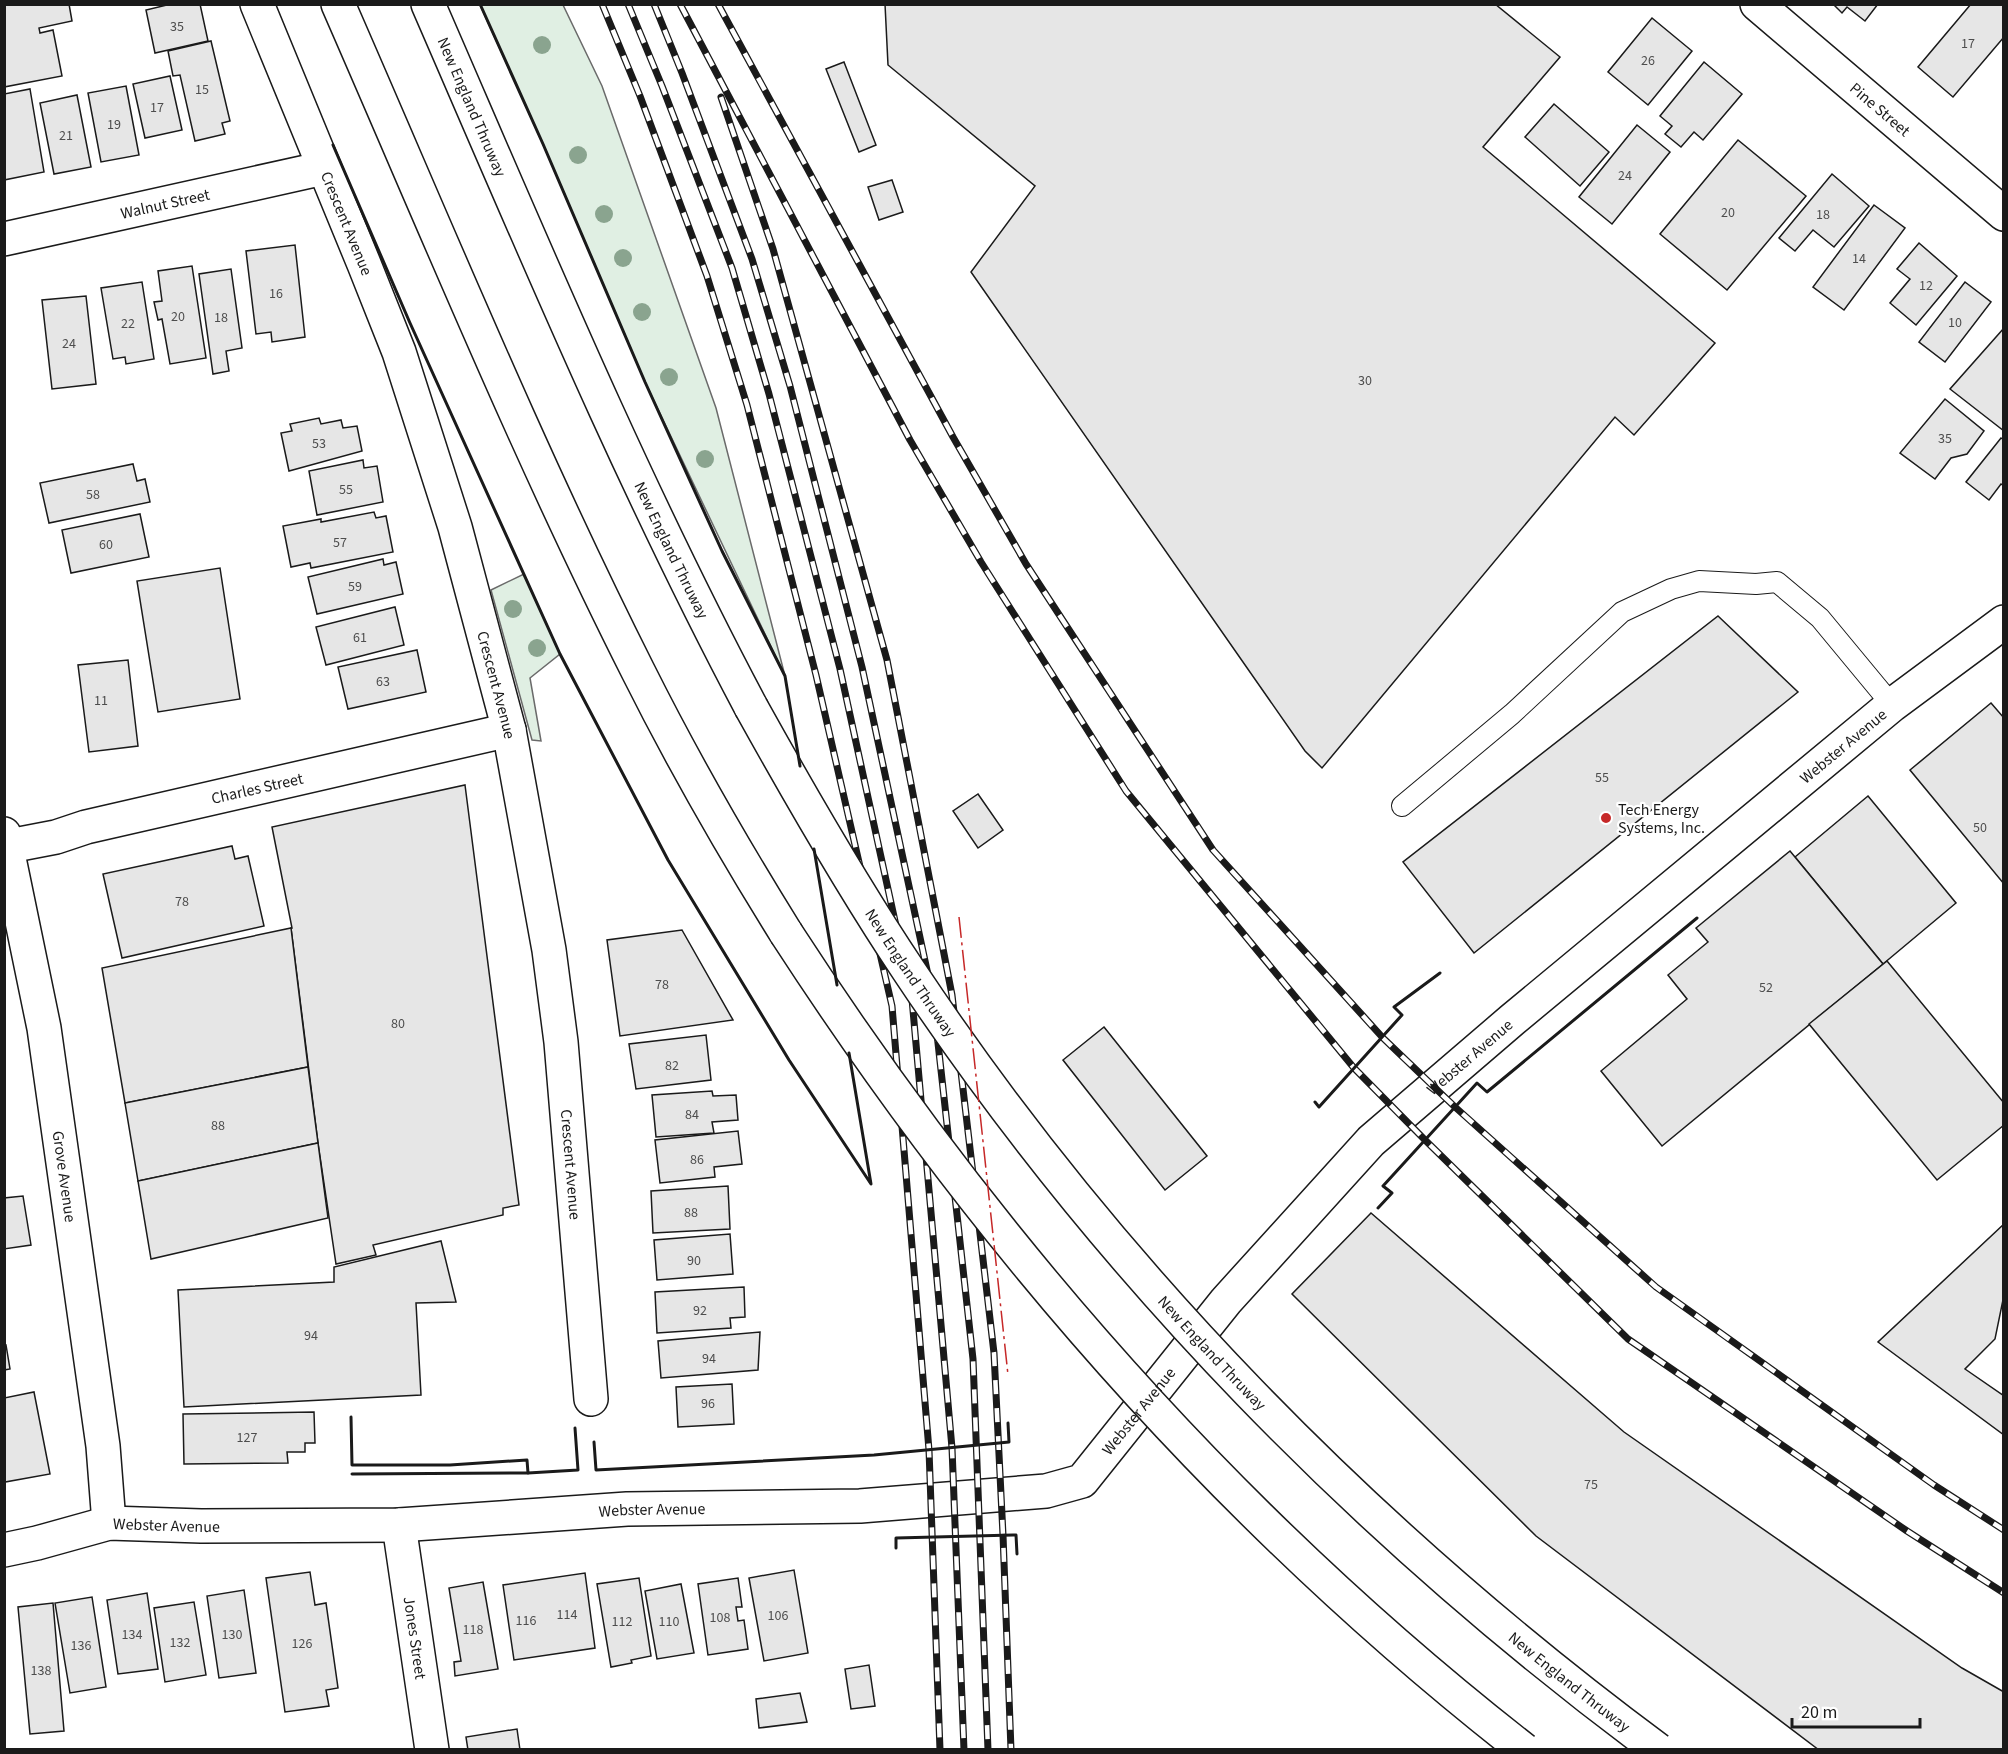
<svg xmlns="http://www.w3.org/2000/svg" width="2008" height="1754" font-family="'Source Sans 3',sans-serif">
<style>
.green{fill:#e0efe3;stroke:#6a6a6a;stroke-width:1.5}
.building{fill:#e6e6e6;stroke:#1a1a1a;stroke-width:1.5}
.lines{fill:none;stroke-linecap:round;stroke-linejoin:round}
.service-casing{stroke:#1a1a1a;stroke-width:22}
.minor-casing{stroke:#1a1a1a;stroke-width:36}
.tertiary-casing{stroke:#1a1a1a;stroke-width:36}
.motorway-casing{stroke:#1a1a1a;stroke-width:36}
.service{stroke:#fff;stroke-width:20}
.minor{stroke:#fff;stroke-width:33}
.tertiary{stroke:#fff;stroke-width:33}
.motorway{stroke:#fff;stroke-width:33}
.rail-casing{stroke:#1a1a1a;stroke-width:7}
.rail{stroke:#fff;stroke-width:4.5;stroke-dasharray:14;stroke-linecap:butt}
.motorway-bridge-casing{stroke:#1a1a1a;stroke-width:36;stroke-linecap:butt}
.motorway-bridge{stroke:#fff;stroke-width:33}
.wall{stroke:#1a1a1a;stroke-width:3}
.power{stroke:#c62828;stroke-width:1.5;stroke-dasharray:21 4.5 3 4.5;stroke-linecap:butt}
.tree{fill:#8aa48f}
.poi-dot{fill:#c62828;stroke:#fff;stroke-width:2}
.labels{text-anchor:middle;stroke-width:4.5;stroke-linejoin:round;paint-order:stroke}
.number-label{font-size:14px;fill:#4d4d4d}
.street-label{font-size:16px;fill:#1a1a1a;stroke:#fff}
.poi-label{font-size:16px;fill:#1a1a1a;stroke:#fff;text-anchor:start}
</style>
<rect width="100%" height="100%" fill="#fff"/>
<g class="green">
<path d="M 480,5 L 563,5 L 602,86 L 716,408 L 785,676 L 645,382 L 543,144 Z"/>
<path d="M 524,574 L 560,654 L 530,678 L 541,741 L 532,740 L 491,590 Z"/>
</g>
<g class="building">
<path d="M 4,4 L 69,4 L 72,21 L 39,28 L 40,33 L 53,30 L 62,76 L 4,87 Z"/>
<path d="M 171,4 L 200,4 L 208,41 L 155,53 L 146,10 Z"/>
<path d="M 885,4 L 1495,4 L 1560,57 L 1483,147 L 1715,343 L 1634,435 L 1615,417 L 1322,768 L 1305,751 L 971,272 L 1035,186 L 888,65 Z"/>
<path d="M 1833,4 L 1878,4 L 1865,21 L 1847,7 L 1842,13 Z"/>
<path d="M 1971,4 L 2002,4 L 2004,6 L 2004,37 L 1953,97 L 1918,67 Z"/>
<path d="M 1652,18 L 1692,51 L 1648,105 L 1608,72 Z"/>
<path d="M 211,41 L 230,121 L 222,123 L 225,134 L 195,141 L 180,75 L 173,76 L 168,51 Z"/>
<path d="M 844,62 L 876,145 L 859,152 L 826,69 Z"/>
<path d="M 1704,62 L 1742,94 L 1703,140 L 1694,132 L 1681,147 L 1665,134 L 1672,126 L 1660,116 Z"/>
<path d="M 170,76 L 182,130 L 145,138 L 133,84 Z"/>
<path d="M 126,86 L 139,155 L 101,162 L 88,93 Z"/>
<path d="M 30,89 L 44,172 L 4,180 L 4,94 Z"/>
<path d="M 77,95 L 91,167 L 54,174 L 40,103 Z"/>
<path d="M 1554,104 L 1609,152 L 1580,186 L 1525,137 Z"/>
<path d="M 1637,125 L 1670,152 L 1612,224 L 1579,197 Z"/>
<path d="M 1738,140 L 1806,196 L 1727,290 L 1660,234 Z"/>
<path d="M 1832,174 L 1869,206 L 1834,247 L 1813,230 L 1795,251 L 1779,238 Z"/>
<path d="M 892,180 L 903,212 L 879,220 L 868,187 Z"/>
<path d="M 1874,205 L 1905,228 L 1844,310 L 1813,287 Z"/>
<path d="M 1919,243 L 1957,276 L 1916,325 L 1890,303 L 1910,279 L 1897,269 Z"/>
<path d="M 295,245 L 305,337 L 272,342 L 271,332 L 256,334 L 246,251 Z"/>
<path d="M 192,266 L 206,358 L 170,364 L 162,319 L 158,320 L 154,302 L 162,301 L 158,271 Z"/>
<path d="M 231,269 L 242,348 L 226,351 L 229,371 L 213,374 L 199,274 Z"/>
<path d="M 142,282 L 154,359 L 126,364 L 125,357 L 113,359 L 101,288 Z"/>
<path d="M 1965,282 L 1991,302 L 1945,362 L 1919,342 Z"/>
<path d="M 86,296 L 96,384 L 52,389 L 42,300 Z"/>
<path d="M 2004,328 L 2004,431 L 1950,389 Z"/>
<path d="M 1945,399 L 1984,431 L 1967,454 L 1951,458 L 1935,479 L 1900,453 Z"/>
<path d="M 319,418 L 321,424 L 341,420 L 343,428 L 357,426 L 362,451 L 289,471 L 281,433 L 292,431 L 290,424 Z"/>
<path d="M 2001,438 L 2004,440 L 2004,486 L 2001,484 L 1989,500 L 1966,482 Z"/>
<path d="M 363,460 L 364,468 L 377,466 L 383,502 L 317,515 L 309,471 Z"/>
<path d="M 133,464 L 137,481 L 145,479 L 150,502 L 49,523 L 40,483 Z"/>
<path d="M 374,512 L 376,518 L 386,516 L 393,552 L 311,568 L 310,563 L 291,567 L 283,526 L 321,519 L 321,522 Z"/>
<path d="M 140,514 L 149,557 L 71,573 L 62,530 Z"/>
<path d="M 383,559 L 384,565 L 396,562 L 403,594 L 317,614 L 308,577 Z"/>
<path d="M 220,568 L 240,699 L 158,712 L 137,581 Z"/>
<path d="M 395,607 L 404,645 L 326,665 L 316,627 Z"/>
<path d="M 1718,616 L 1798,692 L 1474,953 L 1403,862 Z"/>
<path d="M 417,650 L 426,692 L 348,709 L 338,667 Z"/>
<path d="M 128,660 L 138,746 L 89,752 L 78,665 Z"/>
<path d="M 1991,703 L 2004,718 L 2004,884 L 1910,770 Z"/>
<path d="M 465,785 L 519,1205 L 503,1208 L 503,1215 L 373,1245 L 376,1255 L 336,1264 L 318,1143 L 291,928 L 292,928 L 272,827 Z"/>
<path d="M 978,794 L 1003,830 L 978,848 L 953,811 Z"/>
<path d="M 1868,796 L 1956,903 L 1883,964 L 1795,857 Z"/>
<path d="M 232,846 L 235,859 L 248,856 L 264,926 L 122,958 L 103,874 Z"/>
<path d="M 1790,851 L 1883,964 L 1662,1146 L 1601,1071 L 1687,999 L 1668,975 L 1708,942 L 1696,928 Z"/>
<path d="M 291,928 L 308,1067 L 125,1103 L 102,968 Z"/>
<path d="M 682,930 L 733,1020 L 620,1036 L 607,940 Z"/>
<path d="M 1887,961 L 2004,1103 L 2004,1125 L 1937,1180 L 1809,1024 Z"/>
<path d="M 1104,1027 L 1207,1156 L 1165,1190 L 1063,1060 Z"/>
<path d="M 706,1035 L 711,1080 L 636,1089 L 629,1044 Z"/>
<path d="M 308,1067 L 318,1143 L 138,1181 L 125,1103 Z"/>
<path d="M 712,1091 L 713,1096 L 736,1095 L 738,1120 L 712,1122 L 714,1133 L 656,1137 L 652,1095 Z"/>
<path d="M 738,1131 L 742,1164 L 714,1167 L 715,1177 L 660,1183 L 655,1140 Z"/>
<path d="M 318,1143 L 328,1218 L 151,1259 L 138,1181 Z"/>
<path d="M 728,1186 L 730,1229 L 653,1233 L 651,1191 Z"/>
<path d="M 23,1196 L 31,1245 L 4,1249 L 4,1198 Z"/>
<path d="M 1371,1213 L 1624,1432 L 1962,1668 L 2004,1692 L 2004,1750 L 1819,1750 L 1536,1536 L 1292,1294 Z"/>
<path d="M 2004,1224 L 2004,1295 L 1995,1339 L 1965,1369 L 2004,1396 L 2004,1435 L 1878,1342 Z"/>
<path d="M 730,1234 L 733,1274 L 657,1280 L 654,1240 Z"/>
<path d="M 441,1241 L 456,1302 L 416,1303 L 421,1395 L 184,1407 L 178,1290 L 334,1282 L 334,1267 Z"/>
<path d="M 744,1287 L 745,1317 L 730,1318 L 731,1328 L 657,1333 L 655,1292 Z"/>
<path d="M 760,1332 L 758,1370 L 661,1378 L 658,1341 Z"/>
<path d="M 6,1345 L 10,1369 L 4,1370 L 4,1346 Z"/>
<path d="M 732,1384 L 734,1424 L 678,1427 L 676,1387 Z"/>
<path d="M 34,1392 L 50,1474 L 5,1482 L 4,1398 Z"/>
<path d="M 314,1412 L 315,1443 L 305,1443 L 305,1452 L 287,1452 L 288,1463 L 184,1464 L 183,1414 Z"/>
<path d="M 794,1570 L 808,1653 L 764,1661 L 749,1578 Z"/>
<path d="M 310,1572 L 315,1605 L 326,1603 L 338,1688 L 326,1690 L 329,1706 L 285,1712 L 266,1578 Z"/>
<path d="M 585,1573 L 595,1648 L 514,1660 L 503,1585 Z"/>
<path d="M 639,1578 L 651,1656 L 631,1660 L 632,1663 L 611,1667 L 597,1584 Z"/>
<path d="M 738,1578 L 742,1607 L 736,1607 L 738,1621 L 744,1620 L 748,1649 L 708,1655 L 698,1584 Z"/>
<path d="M 483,1582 L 498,1669 L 455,1676 L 454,1662 L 461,1661 L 449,1588 Z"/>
<path d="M 681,1584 L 694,1653 L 657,1659 L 645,1591 Z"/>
<path d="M 244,1590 L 256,1673 L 219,1678 L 207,1596 Z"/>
<path d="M 147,1593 L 158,1669 L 118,1674 L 107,1600 Z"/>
<path d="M 92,1597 L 106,1687 L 70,1693 L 55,1603 Z"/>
<path d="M 194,1602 L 206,1675 L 165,1682 L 154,1608 Z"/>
<path d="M 53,1603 L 64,1731 L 30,1734 L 18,1607 Z"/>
<path d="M 869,1665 L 875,1706 L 851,1709 L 845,1669 Z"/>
<path d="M 800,1693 L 807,1722 L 759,1728 L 756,1699 Z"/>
<path d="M 517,1729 L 520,1750 L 468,1750 L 466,1737 Z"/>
</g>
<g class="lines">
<defs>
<path id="service" d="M 1402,806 L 1512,714 L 1622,612 L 1671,589 L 1699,581 L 1756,584 L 1777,582 L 1820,618 L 1892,705"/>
<g id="minor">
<path id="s1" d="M 257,4 L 364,264 L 399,352 L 455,527 L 509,730 L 549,950 L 561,1042 L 591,1399"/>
<path id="s2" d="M 1757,4 L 2004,214"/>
<path id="s3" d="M 4,239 L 324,168"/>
<path id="s4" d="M 4,847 L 56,837 L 86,827 L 509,730"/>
</g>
<g id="tertiary">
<path id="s5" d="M 4,834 L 44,1028 L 103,1446 L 109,1523"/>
<path id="s6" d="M 399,1525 L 432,1750"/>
<path id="s7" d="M 4,1550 L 37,1543 L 109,1523 L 201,1526 L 399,1525 L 627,1509 L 860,1506 L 1046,1491 L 1082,1481 L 1226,1301 L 1371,1141 L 1512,1020 L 1892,705 L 2004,622"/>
</g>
<g id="motorway">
<path d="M 338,4 C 436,228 528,453 638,671 C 683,761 733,848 786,933"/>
<path id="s8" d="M 428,4 C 531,241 630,479 751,707"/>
</g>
</defs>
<use href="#service" class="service-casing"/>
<use href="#minor" class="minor-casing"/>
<use href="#tertiary" class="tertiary-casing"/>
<use href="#motorway" class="motorway-casing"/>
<use href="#service" class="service"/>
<use href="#minor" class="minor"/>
<use href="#tertiary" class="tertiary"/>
<use href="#motorway" class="motorway"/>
<defs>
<g id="rail">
<path d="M 602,4 L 640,96 L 707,276 L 747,405 L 816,675 L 892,1006 L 929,1450 L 940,1750"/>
<path d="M 628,4 L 662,86 L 732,268 L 769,394 L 840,669 L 912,999 L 952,1448 L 964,1750"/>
<path d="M 654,4 L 682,73 L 752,259 L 790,386 L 862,667 L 933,998 L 973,1359 L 988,1750"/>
<path d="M 680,4 L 910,440 L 981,562 L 1126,791 L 1354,1068 L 1425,1140 L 1628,1339 L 1907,1531 L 2004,1593"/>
<path d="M 718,4 L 953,437 L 1026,564 L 1213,850 L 1383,1038 L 1455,1107 L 1656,1287 L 1934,1485 L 2004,1530"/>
<path d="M 721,97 L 773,249 L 887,660 L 952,995 L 994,1353 L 1003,1535 L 1011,1750"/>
</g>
</defs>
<use href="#rail" class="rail-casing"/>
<use href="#rail" class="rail"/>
<defs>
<g id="motorway-bridge">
<path id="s9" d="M 751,707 C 801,797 852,886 909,971 C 1110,1273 1367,1534 1658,1750"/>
<path d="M 786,933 C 987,1243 1232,1522 1524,1750"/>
</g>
</defs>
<use href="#motorway-bridge" class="motorway-bridge-casing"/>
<use href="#motorway-bridge" class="motorway-bridge"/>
<g class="wall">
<path d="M 480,4 L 543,144 L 645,382 L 722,551 L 785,676 L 800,766"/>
<path d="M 333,145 L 410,323 L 560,654 L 668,860 L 789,1060 L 871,1184 L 849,1053"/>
<path d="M 814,849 L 837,985"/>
<path d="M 1315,1102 L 1319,1107 L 1402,1015 L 1394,1007 L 1440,973"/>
<path d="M 1378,1208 L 1392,1193 L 1383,1186 L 1477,1083 L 1487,1092 L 1697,918"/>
<path d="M 351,1417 L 352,1465 L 450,1465 L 527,1460 L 528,1473 L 578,1470 L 575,1428"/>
<path d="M 594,1442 L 596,1470 L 874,1455 L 999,1443 L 1009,1442 L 1008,1423"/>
<path d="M 352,1474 L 528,1473"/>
<path d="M 896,1548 L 896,1538 L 1013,1535 L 1016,1535 L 1017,1554"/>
</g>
<path class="power" d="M 959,917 L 1008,1375"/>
</g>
<g class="tree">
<circle cx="542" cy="45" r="9"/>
<circle cx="578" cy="155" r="9"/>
<circle cx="604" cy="214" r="9"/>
<circle cx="623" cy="258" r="9"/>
<circle cx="642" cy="312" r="9"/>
<circle cx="669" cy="377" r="9"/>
<circle cx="705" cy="459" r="9"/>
<circle cx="513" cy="609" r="9"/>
<circle cx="537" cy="648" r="9"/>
</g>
<circle class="poi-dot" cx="1606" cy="818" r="6"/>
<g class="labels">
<g class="number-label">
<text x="177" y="31">35</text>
<text x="1968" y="48">17</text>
<text x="1648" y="65">26</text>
<text x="202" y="94">15</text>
<text x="157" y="112">17</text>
<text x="114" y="129">19</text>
<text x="66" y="140">21</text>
<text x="1625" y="180">24</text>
<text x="1728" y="217">20</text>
<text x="1823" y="219">18</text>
<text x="1859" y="263">14</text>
<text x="1926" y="290">12</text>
<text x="276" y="298">16</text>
<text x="178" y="321">20</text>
<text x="221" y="322">18</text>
<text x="1955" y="327">10</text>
<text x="128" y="328">22</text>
<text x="69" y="348">24</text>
<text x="1365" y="385">30</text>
<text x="1945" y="443">35</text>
<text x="319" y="448">53</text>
<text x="346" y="494">55</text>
<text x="93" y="499">58</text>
<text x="340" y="547">57</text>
<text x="106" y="549">60</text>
<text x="355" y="591">59</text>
<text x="360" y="642">61</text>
<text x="383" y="686">63</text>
<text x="101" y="705">11</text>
<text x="1602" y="782">55</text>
<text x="1980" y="832">50</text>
<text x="182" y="906">78</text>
<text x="662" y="989">78</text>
<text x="1766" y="992">52</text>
<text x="398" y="1028">80</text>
<text x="672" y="1070">82</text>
<text x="692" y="1119">84</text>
<text x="218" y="1130">88</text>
<text x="697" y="1164">86</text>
<text x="691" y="1217">88</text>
<text x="694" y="1265">90</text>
<text x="700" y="1315">92</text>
<text x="311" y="1340">94</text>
<text x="709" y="1363">94</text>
<text x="708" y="1408">96</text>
<text x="247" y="1442">127</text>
<text x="1591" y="1489">75</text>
<text x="567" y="1619">114</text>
<text x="778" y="1620">106</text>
<text x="720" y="1622">108</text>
<text x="526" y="1625">116</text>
<text x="622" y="1626">112</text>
<text x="669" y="1626">110</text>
<text x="473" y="1634">118</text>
<text x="132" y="1639">134</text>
<text x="232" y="1639">130</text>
<text x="180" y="1647">132</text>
<text x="302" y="1648">126</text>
<text x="81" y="1650">136</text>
<text x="41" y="1675">138</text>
</g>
<g class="street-label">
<text dy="6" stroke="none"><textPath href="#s8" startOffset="112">New England Thruway</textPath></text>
<text dy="6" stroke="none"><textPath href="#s2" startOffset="162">Pine Street</textPath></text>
<text dy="6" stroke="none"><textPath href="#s3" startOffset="165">Walnut Street</textPath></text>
<text dy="6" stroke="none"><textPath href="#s1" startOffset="237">Crescent Avenue</textPath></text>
<text dy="6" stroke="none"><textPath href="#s8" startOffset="598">New England Thruway</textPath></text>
<text dy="6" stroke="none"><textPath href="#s1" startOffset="723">Crescent Avenue</textPath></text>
<text dy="6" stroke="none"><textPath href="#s7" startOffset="2146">Webster Avenue</textPath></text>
<text dy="6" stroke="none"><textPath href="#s4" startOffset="260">Charles Street</textPath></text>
<text dy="6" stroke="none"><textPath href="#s9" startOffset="310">New England Thruway</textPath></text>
<text dy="6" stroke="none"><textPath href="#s7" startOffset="1660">Webster Avenue</textPath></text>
<text dy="6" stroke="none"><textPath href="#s1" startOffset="1209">Crescent Avenue</textPath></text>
<text dy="6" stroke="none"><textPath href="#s5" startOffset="348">Grove Avenue</textPath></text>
<text dy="6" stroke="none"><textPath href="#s9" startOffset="796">New England Thruway</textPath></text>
<text dy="6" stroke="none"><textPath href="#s7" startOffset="1174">Webster Avenue</textPath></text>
<text dy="6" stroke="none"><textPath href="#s7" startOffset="652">Webster Avenue</textPath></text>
<text dy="6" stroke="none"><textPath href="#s7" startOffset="166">Webster Avenue</textPath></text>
<text dy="6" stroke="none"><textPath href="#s6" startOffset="114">Jones Street</textPath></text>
<text dy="6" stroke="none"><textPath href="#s9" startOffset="1282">New England Thruway</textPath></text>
</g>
<g class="poi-label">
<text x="1618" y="815">Tech Energy<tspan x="1618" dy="18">Systems, Inc.</tspan></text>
</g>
</g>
<rect width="2008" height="1754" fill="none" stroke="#1a1a1a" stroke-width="12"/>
<path d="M1792 1718v9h128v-9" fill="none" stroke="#1a1a1a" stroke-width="3"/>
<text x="1801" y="1718" font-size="18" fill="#1a1a1a" stroke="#ffffff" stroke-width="4.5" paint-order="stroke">20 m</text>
</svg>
